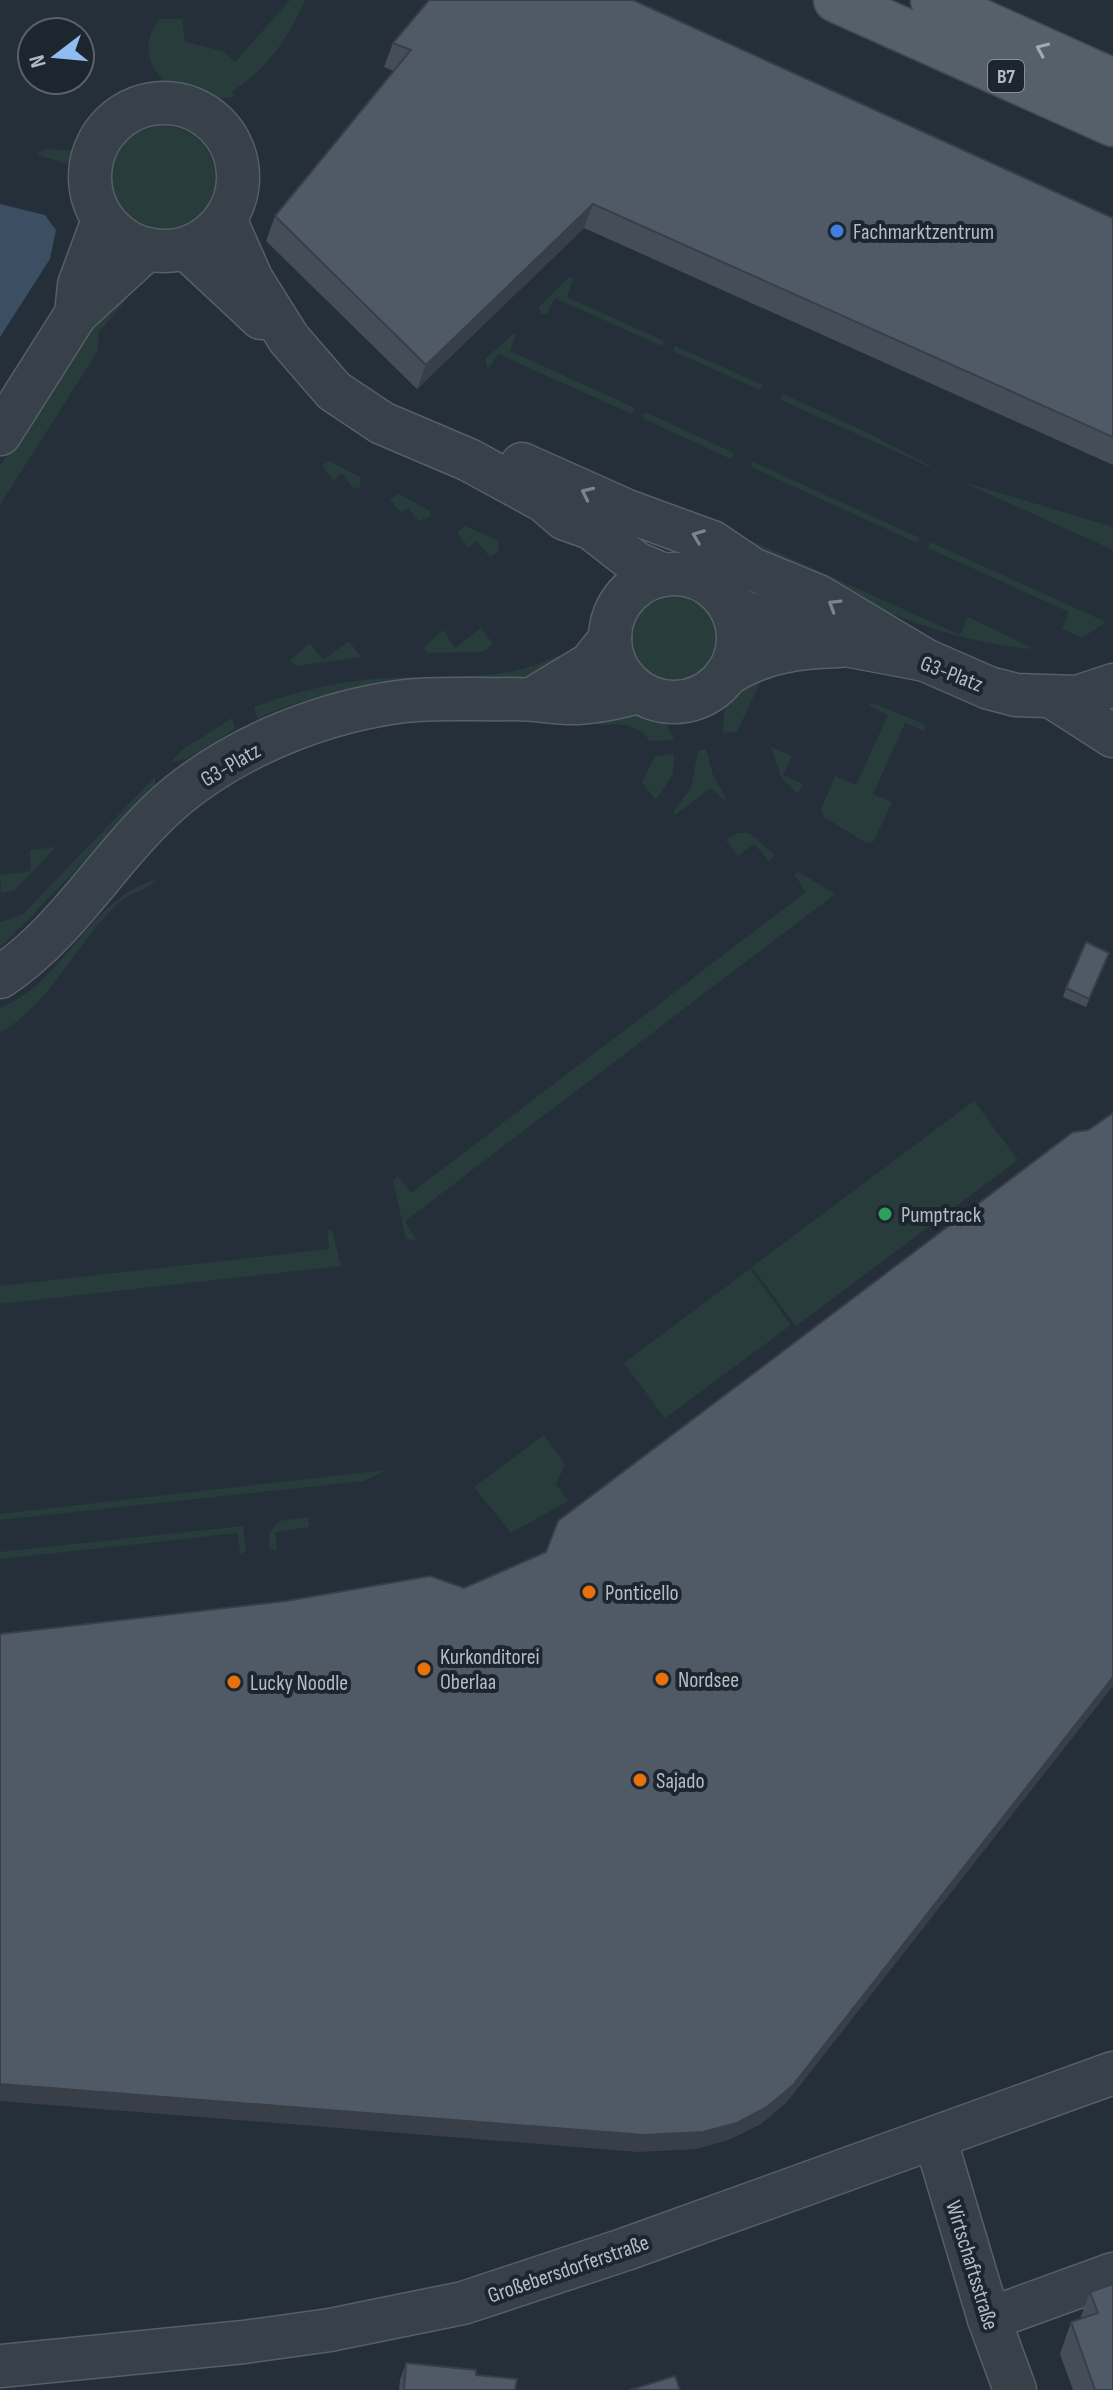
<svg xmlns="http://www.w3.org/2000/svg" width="1113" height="2390" font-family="'Sofia Sans Condensed',sans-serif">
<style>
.green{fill:#283c3c}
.water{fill:#3c4e61}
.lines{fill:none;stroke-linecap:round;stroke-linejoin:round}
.minor-casing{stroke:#565f68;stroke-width:45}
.major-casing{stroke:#414a53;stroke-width:47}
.minor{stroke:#38414a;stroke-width:42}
.major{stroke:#56606a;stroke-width:44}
.wall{fill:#454d59}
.shaded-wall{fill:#383f48}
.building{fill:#505a67;stroke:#383f48;stroke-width:2}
.oneway{stroke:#a1aab4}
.oneway2{stroke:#7c858e}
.shop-dot{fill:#3f7fe0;stroke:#1d262f;stroke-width:3}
.leisure-dot{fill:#2e9e5b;stroke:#1d262f;stroke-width:3}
.food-dot{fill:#e8710a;stroke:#1d262f;stroke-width:3}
.labels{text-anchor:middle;stroke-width:8;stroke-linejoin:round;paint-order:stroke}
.shield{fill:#1d262f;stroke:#878f99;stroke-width:2}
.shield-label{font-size:20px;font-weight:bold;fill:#b4bcc6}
.poi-label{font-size:22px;fill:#b4bcc6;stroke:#1d262f;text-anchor:start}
.street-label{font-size:22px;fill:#b4bcc6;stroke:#1d262f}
</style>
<rect width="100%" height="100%" fill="#252f3a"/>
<g class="green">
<path d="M 290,0 L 305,0 C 288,38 268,69 232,91 L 234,97 C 224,98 212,100 202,98 C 163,93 130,54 160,19 L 182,19 L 185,42 L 223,51 L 235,62 Z"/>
<circle cx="163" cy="178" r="52"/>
<path d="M 46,149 L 80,151 L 78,168 L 36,154 Z"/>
<path d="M 569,277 L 573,279 L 567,297 L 664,341 L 662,346 L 555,298 L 546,315 L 541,313 L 539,307 Z"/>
<path d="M 125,295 L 126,300 L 99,332 L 97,352 L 0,505 L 0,466 L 82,338 Z"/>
<path d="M 513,334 L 516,334 L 510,351 L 635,408 L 632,414 L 498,354 L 488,369 L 485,359 Z"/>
<path d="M 675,346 L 763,385 L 760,390 L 673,351 Z"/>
<path d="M 783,394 L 866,432 L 948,475 L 781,400 Z"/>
<path d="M 645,412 L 734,453 L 731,459 L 642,418 Z"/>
<path d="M 329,461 L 360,477 L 360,487 L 354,489 L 342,473 L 333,480 L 322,465 Z"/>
<path d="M 753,462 L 920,538 L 917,543 L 751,467 Z"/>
<path d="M 960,481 L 1113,527 L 1113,550 Z"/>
<path d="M 399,494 L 430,511 L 430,517 L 419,521 L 408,508 L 401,513 L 390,499 Z"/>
<path d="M 465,526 L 499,541 L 498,552 L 490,557 L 477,541 L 468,547 L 457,532 Z"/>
<path d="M 724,528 L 960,635 L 968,617 L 1034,649 C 922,640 819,584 724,528 Z"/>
<path d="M 930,542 L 1106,622 L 1082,638 L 1062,629 L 1069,612 L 928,548 Z"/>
<circle cx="675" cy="638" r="44"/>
<path d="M 481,628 L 493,644 L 483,652 L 427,653 L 424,647 L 443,630 L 455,648 Z"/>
<path d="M 349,641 L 361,657 L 296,666 L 290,661 L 310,643 L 323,660 Z"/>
<path d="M 558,655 L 565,665 C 529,680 494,680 456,682 C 386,686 321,688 257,719 L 254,707 C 299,690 343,680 391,678 C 447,674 508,683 558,655 Z"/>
<path d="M 766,670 L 737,732 L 723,733 C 723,695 735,687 766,670 Z"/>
<path d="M 873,703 L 924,724 L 925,731 L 905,723 L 873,794 L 892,802 L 874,841 L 866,843 L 824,817 L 821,810 L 835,776 L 856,785 L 888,715 L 868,705 Z"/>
<path d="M 641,706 L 667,725 L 674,740 L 650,741 C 636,723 621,724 599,725 L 597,711 Z"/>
<path d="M 232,718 L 235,729 L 188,758 L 171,762 L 182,750 Z"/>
<path d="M 771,747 L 792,756 L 783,775 L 803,784 L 798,794 L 781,777 Z"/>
<path d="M 706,749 L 713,775 L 728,803 L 711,788 L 675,815 L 673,812 L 691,788 L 698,751 Z"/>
<path d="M 674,754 L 673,774 L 656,800 L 642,782 L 655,756 Z"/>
<path d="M 155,777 L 155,789 L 0,948 L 0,922 L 23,914 Z"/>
<path d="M 738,833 L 749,833 L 775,855 L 769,861 L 754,844 L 738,856 L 726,840 Z"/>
<path d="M 56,847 L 14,891 L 1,893 L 0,875 L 31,871 L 30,850 Z"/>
<path d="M 799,872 L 835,894 L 405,1221 L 416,1240 L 406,1239 L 393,1180 L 398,1176 L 411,1193 L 806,892 L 794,874 Z"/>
<path d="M 157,879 C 148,890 128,894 116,905 C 75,945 51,1003 0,1033 L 0,1008 C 65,982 88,899 157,879 Z"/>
<path d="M 974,1101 L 1018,1160 L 796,1326 L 752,1267 Z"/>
<path d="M 327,1228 L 332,1231 L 341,1266 L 0,1304 L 0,1286 L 329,1249 Z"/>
<path d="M 750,1269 L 791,1325 L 665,1418 L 624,1363 Z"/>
<path d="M 544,1435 L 565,1465 L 556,1484 L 568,1501 L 511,1533 L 474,1487 Z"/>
<path d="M 386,1470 L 364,1481 L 0,1520 L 0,1514 Z"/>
<path d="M 308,1517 L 309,1527 L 275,1532 L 277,1551 L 269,1548 L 270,1532 L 279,1521 Z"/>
<path d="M 243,1526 L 246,1551 L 240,1554 L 238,1533 L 0,1559 L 0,1552 Z"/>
</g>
<path class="water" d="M 0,204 L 45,215 L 56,230 L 50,259 L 0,337 Z"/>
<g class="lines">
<defs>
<g id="minor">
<circle cx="164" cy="177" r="74"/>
<path d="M 225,219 L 252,280 L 289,339 L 334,391 L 382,423 L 469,460 L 544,501 L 565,519 L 591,528 L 636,563 L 664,575"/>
<path d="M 186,248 L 261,318"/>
<path d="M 76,314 L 79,285 L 103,220"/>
<path d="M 0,434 L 76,314 L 147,249"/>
<path d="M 522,464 L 627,511 L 712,542 L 752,569 L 818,596 L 925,660"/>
<circle cx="674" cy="638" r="64"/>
<path d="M 728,603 L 746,613 L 806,626 L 851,646 L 925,660 L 989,688 L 1016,695 L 1077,697 L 1113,685"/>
<path d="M 726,675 C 761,652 798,647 839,646"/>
<path d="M 1054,698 L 1113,736"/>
<path d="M 532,699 L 590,664 L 610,639"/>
<path d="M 0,977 C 71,930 113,849 178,795 C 241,744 325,711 405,701 C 440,697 478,700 514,699 C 532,699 549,702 568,703 C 591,704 617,697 639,692"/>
<path d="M 935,2138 L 989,2319 L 1015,2390"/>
<path d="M 989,2319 L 1113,2274"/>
<path d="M 0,2366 L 244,2342 L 330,2330 L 463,2303 L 626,2249 L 1113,2073"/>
</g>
<g id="major">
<path d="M 836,0 L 1113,124"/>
<path d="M 933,0 L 1113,81"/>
</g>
</defs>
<use href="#minor" class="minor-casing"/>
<use href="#major" class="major-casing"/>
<use href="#minor" class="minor"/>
<use href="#major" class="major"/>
</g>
<g class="wall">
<path d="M 393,43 L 1113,218 L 1113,465 L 584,228 L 417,389 L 266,241 L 275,216 L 394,71 L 384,67 Z"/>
<path d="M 1106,961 L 1086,1007 L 1063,997 L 1066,988 Z"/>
<path d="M 1113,2284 L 1113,2390 L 1073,2390 L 1060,2354 L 1071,2322 L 1080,2319 L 1090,2292 Z"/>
<path d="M 406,2363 L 476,2375 L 515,2390 L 399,2390 L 400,2380 Z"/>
</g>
<g class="shaded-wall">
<path d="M 593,204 L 584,228 L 417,389 L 426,365 Z"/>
<path d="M 1113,1677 L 1113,1686 L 787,2102 L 761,2124 L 731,2139 L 697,2149 L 638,2152 L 0,2101 L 0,2084 Z"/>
</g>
<g class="building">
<path d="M 429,0 L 633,0 L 1113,218 L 1113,437 L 593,204 L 426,365 L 275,216 L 411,50 L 393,43 Z"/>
<path d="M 1086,942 L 1109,953 L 1089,999 L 1066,988 Z"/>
<path d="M 1113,1113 L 1113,1677 L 793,2085 L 767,2107 L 737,2123 L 703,2132 L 644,2135 L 0,2084 L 0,1634 L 286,1601 L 430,1576 L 464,1588 L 546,1552 L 558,1521 L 1073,1132 L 1088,1130 Z"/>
<path d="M 1113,2284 L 1113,2390 L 1095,2390 L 1071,2322 L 1098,2313 L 1090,2292 Z"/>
<path d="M 406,2363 L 476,2370 L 476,2375 L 517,2379 L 515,2390 L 404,2390 Z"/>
<path d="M 675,2376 L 680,2390 L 630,2390 Z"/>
</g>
<defs><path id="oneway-chevron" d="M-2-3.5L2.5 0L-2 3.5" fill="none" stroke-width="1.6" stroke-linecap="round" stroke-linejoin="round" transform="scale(2)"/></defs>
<use class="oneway" href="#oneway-chevron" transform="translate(1042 49) rotate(-156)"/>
<g class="oneway2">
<use href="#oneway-chevron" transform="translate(587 493) rotate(-155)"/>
<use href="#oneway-chevron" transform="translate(698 536) rotate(-159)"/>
<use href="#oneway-chevron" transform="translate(834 605) rotate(-149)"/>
</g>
<circle class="shop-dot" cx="837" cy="231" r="8"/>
<circle class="leisure-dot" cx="885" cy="1214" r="8"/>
<g class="food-dot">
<circle cx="589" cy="1592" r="8"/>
<circle cx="424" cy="1669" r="8"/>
<circle cx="662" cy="1679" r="8"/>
<circle cx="234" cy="1682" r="8"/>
<circle cx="640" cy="1780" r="8"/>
</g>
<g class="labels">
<rect class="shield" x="988" y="60" width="36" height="32" rx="6"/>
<g class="shield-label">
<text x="1006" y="83">B7</text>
</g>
<g class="poi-label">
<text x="853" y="239">Fachmarktzentrum</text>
<text x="901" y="1222">Pumptrack</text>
<text x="605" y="1600">Ponticello</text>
<text x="440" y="1664">Kurkonditorei<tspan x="440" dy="25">Oberlaa</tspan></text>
<text x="678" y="1687">Nordsee</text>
<text x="250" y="1690">Lucky Noodle</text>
<text x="656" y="1788">Sajado</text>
</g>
<g class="street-label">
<text transform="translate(952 673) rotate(21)" y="8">G3-Platz</text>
<text transform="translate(230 764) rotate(-30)" y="8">G3-Platz</text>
<text transform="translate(973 2265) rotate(73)" y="8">Wirtschaftsstraße</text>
<text transform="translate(568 2268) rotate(-19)" y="8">Großebersdorferstraße</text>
</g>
</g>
<g transform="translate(56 56) rotate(254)"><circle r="38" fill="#1d262f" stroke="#59626b" stroke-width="2"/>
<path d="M0-6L14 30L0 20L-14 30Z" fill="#90bbee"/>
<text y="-12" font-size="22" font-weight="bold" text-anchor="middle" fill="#b4bcc6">N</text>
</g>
</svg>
